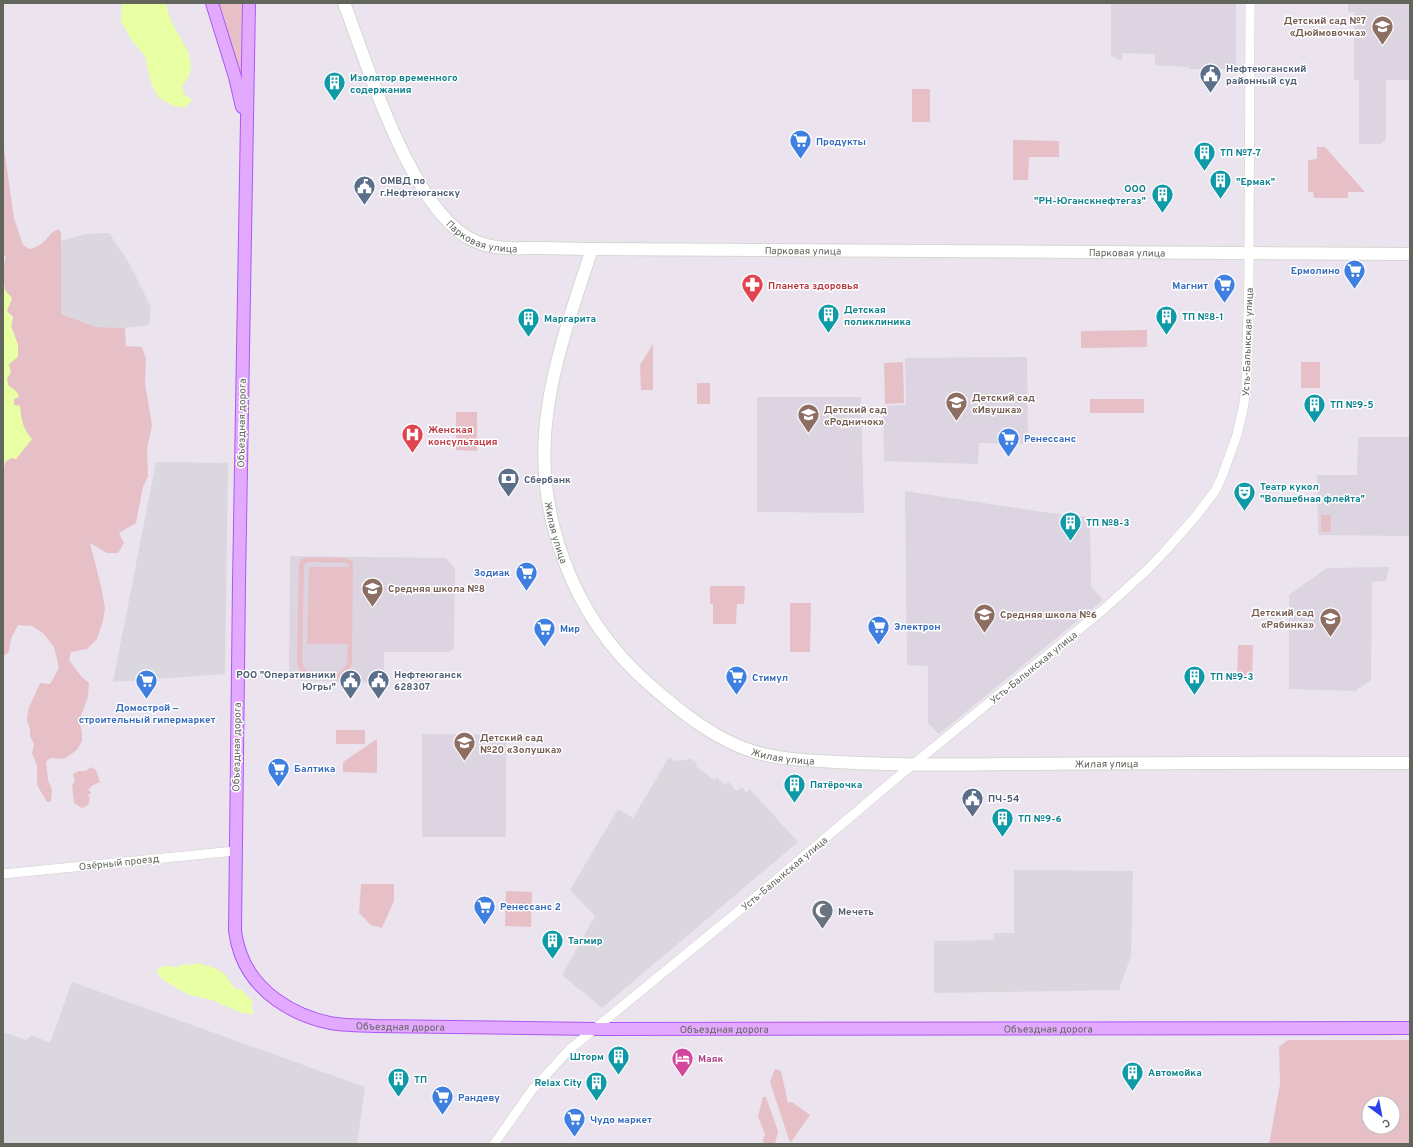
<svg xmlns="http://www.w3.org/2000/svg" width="1413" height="1147" font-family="Overpass,sans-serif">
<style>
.industrial{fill:#dad7de}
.education{fill:#dcd5e1}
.green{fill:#e7c0c7;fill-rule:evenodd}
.water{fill:#e8ffa4}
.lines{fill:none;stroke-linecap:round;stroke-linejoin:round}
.street-casing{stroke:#d0d4cd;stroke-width:10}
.secondary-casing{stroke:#d4d8cf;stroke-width:14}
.primary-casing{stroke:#ac58f4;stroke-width:14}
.street{stroke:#fff;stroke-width:9}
.secondary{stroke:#fff;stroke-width:12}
.primary{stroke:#e2a9ff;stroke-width:12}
.labels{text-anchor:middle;stroke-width:3;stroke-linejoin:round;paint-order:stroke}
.education-label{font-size:10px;font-weight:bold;fill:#785e54;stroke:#fff;text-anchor:start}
.service-label{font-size:10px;font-weight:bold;fill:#4e5e75;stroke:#fff;text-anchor:start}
.culture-label{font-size:10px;font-weight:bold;fill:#0d838f;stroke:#fff;text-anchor:start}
.shop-label{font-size:10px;font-weight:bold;fill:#366cbe;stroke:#fff;text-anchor:start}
.street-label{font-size:10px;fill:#62655c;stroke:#fff}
.health-label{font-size:10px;font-weight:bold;fill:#be3a42;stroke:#fff;text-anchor:start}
.worship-label{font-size:10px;font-weight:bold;fill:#5b616d;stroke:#fff;text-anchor:start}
.hotel-label{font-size:10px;font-weight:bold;fill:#b23c85;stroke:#fff;text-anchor:start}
</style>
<rect width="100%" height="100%" fill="#ebe4ef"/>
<g class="industrial">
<path d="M 109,233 L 129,263 L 151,307 L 149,325 L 125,328 L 96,327 L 61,314 L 61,241 L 86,234 Z"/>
<path d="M 156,462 L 228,463 L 225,674 L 113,682 Z"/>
<path d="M 669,757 L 675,761 L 691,759 L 697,762 L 696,766 L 714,780 L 717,777 L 725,785 L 729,782 L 736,791 L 742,787 L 746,792 L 750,789 L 798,842 L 602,1008 L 562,975 L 595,916 L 570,890 L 618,809 L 633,818 Z"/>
<path d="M 1014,870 L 1133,871 L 1131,956 L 1119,990 L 934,993 L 934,941 L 994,940 L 994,933 L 1014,933 Z"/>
<path d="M 72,982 L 365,1087 L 357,1144 L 3,1144 L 3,1032 L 26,1040 L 32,1035 L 50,1043 Z"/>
</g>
<g class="education">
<path d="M 1111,3 L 1236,3 L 1236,69 L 1189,69 L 1189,67 L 1155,65 L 1155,54 L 1122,53 L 1122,61 L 1111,56 Z"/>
<path d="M 1348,3 L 1410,3 L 1410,80 L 1386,80 L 1386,140 L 1380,144 L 1359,144 L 1359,80 L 1354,80 L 1354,12 L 1348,12 Z"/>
<path d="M 1027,357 L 1028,439 L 1023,444 L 979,443 L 978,464 L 884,461 L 883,406 L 906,405 L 905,358 Z"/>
<path d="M 757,397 L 861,397 L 864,513 L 757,512 Z"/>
<path d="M 1358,437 L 1410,437 L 1410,536 L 1318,535 L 1317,475 L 1357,475 Z"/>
<path d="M 905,491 L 1050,513 L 1090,517 L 1091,586 L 1103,600 L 939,734 L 928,723 L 928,666 L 907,665 Z"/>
<path d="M 290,556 L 446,558 L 455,569 L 454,648 L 449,652 L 384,652 L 384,683 L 289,680 Z"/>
<path d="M 1389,567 L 1386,581 L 1372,582 L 1371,680 L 1355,691 L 1289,689 L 1289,595 L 1327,568 Z"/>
<path d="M 422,734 L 506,735 L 506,837 L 422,837 Z"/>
</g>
<g class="green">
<path d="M 219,3 L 242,3 L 241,76 Z"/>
<rect x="912" y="89" width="18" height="33"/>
<path d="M 1013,140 L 1059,141 L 1059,157 L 1029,157 L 1028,180 L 1013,180 Z"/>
<path d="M 3,141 L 14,218 L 23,245 L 29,249 C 48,245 45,235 58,229 L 61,232 L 61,314 L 96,327 L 125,328 L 126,346 L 142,347 L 146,359 L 145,384 L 152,425 L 147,449 L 148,476 L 143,487 L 136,523 L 119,533 L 124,543 L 118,553 L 107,553 L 90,543 L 101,586 L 105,608 L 103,621 L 97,639 L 87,649 L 71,652 L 69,660 L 81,676 L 89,683 L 88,697 L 79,721 L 82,731 L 82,741 L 77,750 L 64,759 L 50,758 L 46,762 L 48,780 L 52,790 L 51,802 L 47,802 L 37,785 L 37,765 L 32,753 L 34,744 L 30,736 L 30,729 L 27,720 L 28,710 L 40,683 L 50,684 L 59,668 L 54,647 L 43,633 L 32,626 L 18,625 L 11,639 L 9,652 L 3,656 L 3,474 L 5,462 L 11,458 L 26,433 L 21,419 L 20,406 L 14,405 C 14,397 10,392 8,384 C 4,371 12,357 18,346 L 11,326 L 13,317 L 7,312 C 5,295 0,273 6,257 L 3,255 Z"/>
<path d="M 1317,147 L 1325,147 L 1365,192 L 1348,192 L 1348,198 L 1314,198 L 1313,192 L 1308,192 L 1308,160 L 1317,159 Z"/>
<path d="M 1147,330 L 1147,347 L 1081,348 L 1081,331 Z"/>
<path d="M 653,344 L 653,390 L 641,390 L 640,365 Z"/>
<path d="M 903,362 L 904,403 L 885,404 L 884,363 Z"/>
<rect x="1301" y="362" width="19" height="26"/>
<rect x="697" y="383" width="13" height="21"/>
<rect x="1090" y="399" width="54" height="14"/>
<path d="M 456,412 L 477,412 L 477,451 L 456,450 Z"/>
<rect x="1321" y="515" width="10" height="17"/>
<path d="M 307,557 L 347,558 L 353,562 L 352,664 C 350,669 348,674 343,677 C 338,679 333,679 327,679 C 312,678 302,680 297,663 L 299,565 C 300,560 302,558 307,557 ZM 308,562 L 347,563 L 349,565 L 349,567 L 309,567 L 307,644 L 348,644 L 347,663 L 341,672 L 337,674 L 312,673 L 307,671 L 304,667 L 302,662 L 304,566 L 306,563 Z"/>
<path d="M 710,586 L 745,586 L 744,604 L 737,604 L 736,624 L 713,624 L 713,604 L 710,604 Z"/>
<path d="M 790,603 L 811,603 L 810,652 L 790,652 Z"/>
<path d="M 1238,645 L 1253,645 L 1252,680 L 1237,680 Z"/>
<rect x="336" y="730" width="29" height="14"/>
<path d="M 377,739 L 377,773 L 343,772 L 343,762 Z"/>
<path d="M 91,767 L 96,770 L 100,782 L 91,786 L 92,787 L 88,789 L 91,793 L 87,796 L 89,796 C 91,803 88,806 82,808 L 74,803 L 72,785 L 75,782 L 73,774 L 79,771 L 86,771 Z"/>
<path d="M 361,884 L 394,884 L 394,901 L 382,928 L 371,925 L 359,913 Z"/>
<path d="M 506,891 L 532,892 L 531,927 L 505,926 Z"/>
<path d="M 1288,1040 L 1410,1040 L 1410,1144 L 1269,1144 L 1280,1084 L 1279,1047 ZM 1369,1103 L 1393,1103 L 1393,1127 L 1369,1127 Z"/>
<path d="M 775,1069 L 781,1071 L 788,1103 L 792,1102 L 810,1115 L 791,1142 L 789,1140 L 770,1082 Z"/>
<path d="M 763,1097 L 766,1097 L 778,1131 L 775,1144 L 766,1144 L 762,1141 L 765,1135 L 758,1116 Z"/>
</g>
<g class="water">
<path d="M 122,3 L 166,3 C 167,7 168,11 169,15 C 175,35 197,53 189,76 C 188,79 184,83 182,86 L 184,94 L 192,100 L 184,108 L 171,105 L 158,97 L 151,83 L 145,56 L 132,41 L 121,21 Z"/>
<path d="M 3,275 L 5,290 L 12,298 L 7,311 L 13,317 L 11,326 L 18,345 L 18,357 L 9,364 L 11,373 L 7,378 L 8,385 L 17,392 L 19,397 L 14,399 L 14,405 L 20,406 C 21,419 23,429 32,439 L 16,459 L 11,458 L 5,462 L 3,474 Z"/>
<path d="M 200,963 L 205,966 L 209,965 L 211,967 L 217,969 L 226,975 L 229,981 L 236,989 L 241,989 L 253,1002 L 251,1007 L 254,1012 L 252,1014 L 242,1013 L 212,1000 L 189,995 L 163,980 L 157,972 L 158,969 L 164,966 L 177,967 L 184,964 L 189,965 Z"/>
</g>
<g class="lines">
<defs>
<g id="street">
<path d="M 3,874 L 235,851"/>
<path d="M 494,1144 L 532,1090 L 570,1049 L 752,900 L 894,780 L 1104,609 L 1147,570 L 1167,549 L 1196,516 L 1215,491 L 1221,479 L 1237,435 L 1243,409 L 1246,389 L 1249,274 L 1250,3"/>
</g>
<g id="secondary">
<path id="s1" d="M 344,3 C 368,65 412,216 477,242 C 497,250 519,248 540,248 C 557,248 575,249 592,249 L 1410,254"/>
<path id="s2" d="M 592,249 C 575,301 556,353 548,407 C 532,509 571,617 650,685 C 681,712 715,740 755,752 C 781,760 809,760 836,762 C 893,765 950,765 1007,764 C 1141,763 1276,762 1410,763"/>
</g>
<g id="primary">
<path d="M 212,3 L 235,77 L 242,107"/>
<path id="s3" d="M 249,3 L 239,583 L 235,931 C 236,939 238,947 241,955 C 255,992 292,1015 330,1023 C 345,1026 361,1025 376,1026 L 595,1029 L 1410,1028"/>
</g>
</defs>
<use href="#street" class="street-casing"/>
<use href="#secondary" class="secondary-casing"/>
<use href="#primary" class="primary-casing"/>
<use href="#street" class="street"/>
<use href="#secondary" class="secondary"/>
<use href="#primary" class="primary"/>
</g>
<defs>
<symbol id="school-pin" viewBox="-11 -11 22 30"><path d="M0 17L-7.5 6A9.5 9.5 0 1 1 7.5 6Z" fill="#8d6e63" stroke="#fff"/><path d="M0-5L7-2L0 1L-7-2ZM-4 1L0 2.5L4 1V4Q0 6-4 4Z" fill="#fff"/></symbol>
<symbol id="civic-pin" viewBox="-11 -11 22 30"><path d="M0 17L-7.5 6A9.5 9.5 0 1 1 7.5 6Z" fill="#5c6f8a" stroke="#fff"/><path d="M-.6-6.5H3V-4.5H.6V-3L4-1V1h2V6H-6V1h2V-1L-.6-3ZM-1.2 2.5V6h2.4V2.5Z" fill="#fff"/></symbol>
<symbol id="building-pin" viewBox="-11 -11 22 30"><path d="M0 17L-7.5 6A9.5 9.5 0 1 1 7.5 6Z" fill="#0f9aa8" stroke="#fff"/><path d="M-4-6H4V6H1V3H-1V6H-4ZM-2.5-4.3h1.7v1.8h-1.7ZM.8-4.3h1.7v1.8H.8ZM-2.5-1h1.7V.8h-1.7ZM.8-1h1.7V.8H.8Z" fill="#fff"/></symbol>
<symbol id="supermarket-pin" viewBox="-11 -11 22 30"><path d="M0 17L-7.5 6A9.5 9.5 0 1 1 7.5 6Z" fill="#3f7fe0" stroke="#fff"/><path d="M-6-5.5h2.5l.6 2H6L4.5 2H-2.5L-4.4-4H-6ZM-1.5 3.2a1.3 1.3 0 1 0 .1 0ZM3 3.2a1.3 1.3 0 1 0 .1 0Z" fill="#fff"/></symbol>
<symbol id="pharmacy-pin" viewBox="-11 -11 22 30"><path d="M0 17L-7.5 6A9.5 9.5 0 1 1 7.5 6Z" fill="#e0444e" stroke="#fff"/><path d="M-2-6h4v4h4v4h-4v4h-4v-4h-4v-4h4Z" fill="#fff"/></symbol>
<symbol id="hospital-pin" viewBox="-11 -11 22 30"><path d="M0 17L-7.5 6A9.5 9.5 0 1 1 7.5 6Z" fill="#e0444e" stroke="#fff"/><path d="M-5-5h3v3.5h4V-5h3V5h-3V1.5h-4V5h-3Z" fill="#fff"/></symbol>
<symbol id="bank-pin" viewBox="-11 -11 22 30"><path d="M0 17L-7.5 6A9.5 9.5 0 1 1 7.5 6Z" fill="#5c6f8a" stroke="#fff"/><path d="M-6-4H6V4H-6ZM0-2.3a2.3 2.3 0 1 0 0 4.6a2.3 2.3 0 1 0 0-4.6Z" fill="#fff"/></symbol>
<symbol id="theatre-pin" viewBox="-11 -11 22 30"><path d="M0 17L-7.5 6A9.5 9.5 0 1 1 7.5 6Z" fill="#0f9aa8" stroke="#fff"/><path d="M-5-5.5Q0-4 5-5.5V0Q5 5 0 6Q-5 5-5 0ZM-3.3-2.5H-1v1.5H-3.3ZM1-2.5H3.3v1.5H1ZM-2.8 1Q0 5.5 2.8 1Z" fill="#fff"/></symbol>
<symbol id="mosque-pin" viewBox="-11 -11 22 30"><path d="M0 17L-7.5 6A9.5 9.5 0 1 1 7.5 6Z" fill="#6b7280" stroke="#fff"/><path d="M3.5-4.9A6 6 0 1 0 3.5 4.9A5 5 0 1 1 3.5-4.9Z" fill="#fff"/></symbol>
<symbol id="hotel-pin" viewBox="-11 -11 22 30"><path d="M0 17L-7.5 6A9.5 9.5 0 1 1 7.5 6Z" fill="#d1479c" stroke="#fff"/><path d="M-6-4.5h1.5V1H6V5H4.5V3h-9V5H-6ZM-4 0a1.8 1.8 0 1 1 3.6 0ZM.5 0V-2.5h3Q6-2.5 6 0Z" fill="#fff"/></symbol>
</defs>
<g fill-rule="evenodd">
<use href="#school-pin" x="1370" y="14" width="25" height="34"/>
<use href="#civic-pin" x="1198" y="62" width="25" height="34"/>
<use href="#building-pin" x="322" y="70" width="25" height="34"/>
<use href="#supermarket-pin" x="788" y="128" width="25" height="34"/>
<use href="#building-pin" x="1192" y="140" width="25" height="34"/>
<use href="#building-pin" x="1208" y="168" width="25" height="34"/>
<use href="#civic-pin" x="352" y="174" width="25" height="34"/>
<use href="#building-pin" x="1150" y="182" width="25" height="34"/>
<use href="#supermarket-pin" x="1342" y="258" width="25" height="34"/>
<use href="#pharmacy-pin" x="740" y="272" width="25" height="34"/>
<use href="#supermarket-pin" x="1212" y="272" width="25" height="34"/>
<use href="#building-pin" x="816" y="302" width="25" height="34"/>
<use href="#building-pin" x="1154" y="304" width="25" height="34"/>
<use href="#building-pin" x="516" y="306" width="25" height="34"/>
<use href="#school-pin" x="944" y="390" width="25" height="34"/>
<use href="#building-pin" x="1302" y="392" width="25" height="34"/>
<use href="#school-pin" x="796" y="402" width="25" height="34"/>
<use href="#hospital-pin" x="400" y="422" width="25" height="34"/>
<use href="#supermarket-pin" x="996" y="426" width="25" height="34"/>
<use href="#bank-pin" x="496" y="466" width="25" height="34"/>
<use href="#theatre-pin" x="1232" y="480" width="25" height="34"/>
<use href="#building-pin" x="1058" y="510" width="25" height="34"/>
<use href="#supermarket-pin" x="514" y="560" width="25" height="34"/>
<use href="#school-pin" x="360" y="576" width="25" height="34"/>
<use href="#school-pin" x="972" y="602" width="25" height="34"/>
<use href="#school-pin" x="1318" y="606" width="25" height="34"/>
<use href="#supermarket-pin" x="866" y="614" width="25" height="34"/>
<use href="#supermarket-pin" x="532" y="616" width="25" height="34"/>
<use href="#building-pin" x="1182" y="664" width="25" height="34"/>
<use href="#supermarket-pin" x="724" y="664" width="25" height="34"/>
<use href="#civic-pin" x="338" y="668" width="25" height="34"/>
<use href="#civic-pin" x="366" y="668" width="25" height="34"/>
<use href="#supermarket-pin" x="134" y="668" width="25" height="34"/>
<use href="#school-pin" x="452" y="730" width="25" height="34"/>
<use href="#supermarket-pin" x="266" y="756" width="25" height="34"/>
<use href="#building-pin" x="782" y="772" width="25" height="34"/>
<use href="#civic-pin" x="960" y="786" width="25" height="34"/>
<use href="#building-pin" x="990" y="806" width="25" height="34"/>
<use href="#supermarket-pin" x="472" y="894" width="25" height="34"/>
<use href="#mosque-pin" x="810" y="898" width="25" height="34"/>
<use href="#building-pin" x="540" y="928" width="25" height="34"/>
<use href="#building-pin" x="606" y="1044" width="25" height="34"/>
<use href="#hotel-pin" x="670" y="1046" width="25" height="34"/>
<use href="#building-pin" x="1120" y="1060" width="25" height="34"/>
<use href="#building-pin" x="386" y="1066" width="25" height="34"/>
<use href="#building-pin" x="584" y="1070" width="25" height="34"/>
<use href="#supermarket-pin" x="430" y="1084" width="25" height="34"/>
<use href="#supermarket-pin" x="562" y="1106" width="25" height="34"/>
</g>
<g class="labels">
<g class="education-label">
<text x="1366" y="24" text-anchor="end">Детский сад №7<tspan x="1366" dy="12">«Дюймовочка»</tspan></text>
<text x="972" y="401">Детский сад<tspan x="972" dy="12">«Ивушка»</tspan></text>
<text x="824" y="413">Детский сад<tspan x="824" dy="12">«Родничок»</tspan></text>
<text x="388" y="592">Средняя школа №8</text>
<text x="1314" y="616" text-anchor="end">Детский сад<tspan x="1314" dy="12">«Рябинка»</tspan></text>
<text x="1000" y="618">Средняя школа №6</text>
<text x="480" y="741">Детский сад<tspan x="480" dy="12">№20 «Золушка»</tspan></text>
</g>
<g class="service-label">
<text x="1226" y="72">Нефтеюганский<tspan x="1226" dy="12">районный суд</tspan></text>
<text x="380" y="184">ОМВД по<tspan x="380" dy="12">г.Нефтеюганску</tspan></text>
<text x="524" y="483">Сбербанк</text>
<text x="336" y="678" text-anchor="end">РОО "Оперативники<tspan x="336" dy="12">Югры"</tspan></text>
<text x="394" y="678">Нефтеюганск<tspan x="394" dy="12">628307</tspan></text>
<text x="988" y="802">ПЧ-54</text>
</g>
<g class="culture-label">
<text x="350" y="81">Изолятор временного<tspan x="350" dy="12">содержания</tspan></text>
<text x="1220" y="156">ТП №7-7</text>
<text x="1236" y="185">"Ермак"</text>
<text x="1146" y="192" text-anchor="end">ООО<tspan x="1146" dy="12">"РН-Юганскнефтегаз"</tspan></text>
<text x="844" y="313">Детская<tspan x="844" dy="12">поликлиника</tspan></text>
<text x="1182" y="320">ТП №8-1</text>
<text x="544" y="322">Маргарита</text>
<text x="1330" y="408">ТП №9-5</text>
<text x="1260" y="490">Театр кукол<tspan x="1260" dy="12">"Волшебная флейта"</tspan></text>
<text x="1086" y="526">ТП №8-3</text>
<text x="1210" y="680">ТП №9-3</text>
<text x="810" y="788">Пятёрочка</text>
<text x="1018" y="822">ТП №9-6</text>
<text x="568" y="944">Тагмир</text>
<text x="604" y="1060" text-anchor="end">Шторм</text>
<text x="1148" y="1076">Автомойка</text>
<text x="414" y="1083">ТП</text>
<text x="582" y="1086" text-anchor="end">Relax City</text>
</g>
<g class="shop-label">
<text x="816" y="145">Продукты</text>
<text x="1340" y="274" text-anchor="end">Ермолино</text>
<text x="1208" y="289" text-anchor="end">Магнит</text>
<text x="1024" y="442">Ренессанс</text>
<text x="510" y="576" text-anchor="end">Зодиак</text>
<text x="894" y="630">Электрон</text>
<text x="560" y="632">Мир</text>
<text x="752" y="681">Стимул</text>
<text x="147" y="711" text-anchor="middle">Домострой —<tspan x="147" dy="12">строительный гипермаркет</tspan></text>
<text x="294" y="772">Балтика</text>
<text x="500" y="910">Ренессанс 2</text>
<text x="458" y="1101">Рандеву</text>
<text x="590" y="1123">Чудо маркет</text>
</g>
<g class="street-label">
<text dy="4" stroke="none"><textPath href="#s1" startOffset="282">Парковая улица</textPath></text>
<text dy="4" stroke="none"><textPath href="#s1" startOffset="606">Парковая улица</textPath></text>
<text dy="4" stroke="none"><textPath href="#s1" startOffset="930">Парковая улица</textPath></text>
<text transform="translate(1247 342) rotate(-88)" y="4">Усть-Балыкская улица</text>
<text transform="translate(241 423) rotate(-89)" y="4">Объездная дорога</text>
<text dy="4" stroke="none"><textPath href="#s2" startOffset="291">Жилая улица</textPath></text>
<text transform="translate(1033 667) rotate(-39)" y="4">Усть-Балыкская улица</text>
<text transform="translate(236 747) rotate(-89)" y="4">Объездная дорога</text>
<text dy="4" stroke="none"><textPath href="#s2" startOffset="627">Жилая улица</textPath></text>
<text dy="4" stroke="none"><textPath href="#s2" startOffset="951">Жилая улица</textPath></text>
<text transform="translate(119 862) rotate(-6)" y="4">Озёрный проезд</text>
<text transform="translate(784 873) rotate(-40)" y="4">Усть-Балыкская улица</text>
<text dy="4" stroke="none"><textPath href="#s3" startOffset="1140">Объездная дорога</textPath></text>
<text dy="4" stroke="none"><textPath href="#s3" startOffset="1788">Объездная дорога</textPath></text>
<text dy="4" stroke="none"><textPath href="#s3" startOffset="1464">Объездная дорога</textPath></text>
</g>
<g class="health-label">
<text x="768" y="289">Планета здоровья</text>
<text x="428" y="433">Женская<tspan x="428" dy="12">консультация</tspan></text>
</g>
<g class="worship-label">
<text x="838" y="915">Мечеть</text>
</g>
<g class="hotel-label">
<text x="698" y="1062">Маяк</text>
</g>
</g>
<rect width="1413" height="1147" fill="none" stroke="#62655c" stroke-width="8"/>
<g transform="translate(1381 1115) rotate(148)"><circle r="19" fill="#ffffff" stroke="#c0c1be"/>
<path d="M0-3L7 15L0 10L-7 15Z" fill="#2d40ed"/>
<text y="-6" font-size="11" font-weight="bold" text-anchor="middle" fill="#62655c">С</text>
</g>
</svg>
